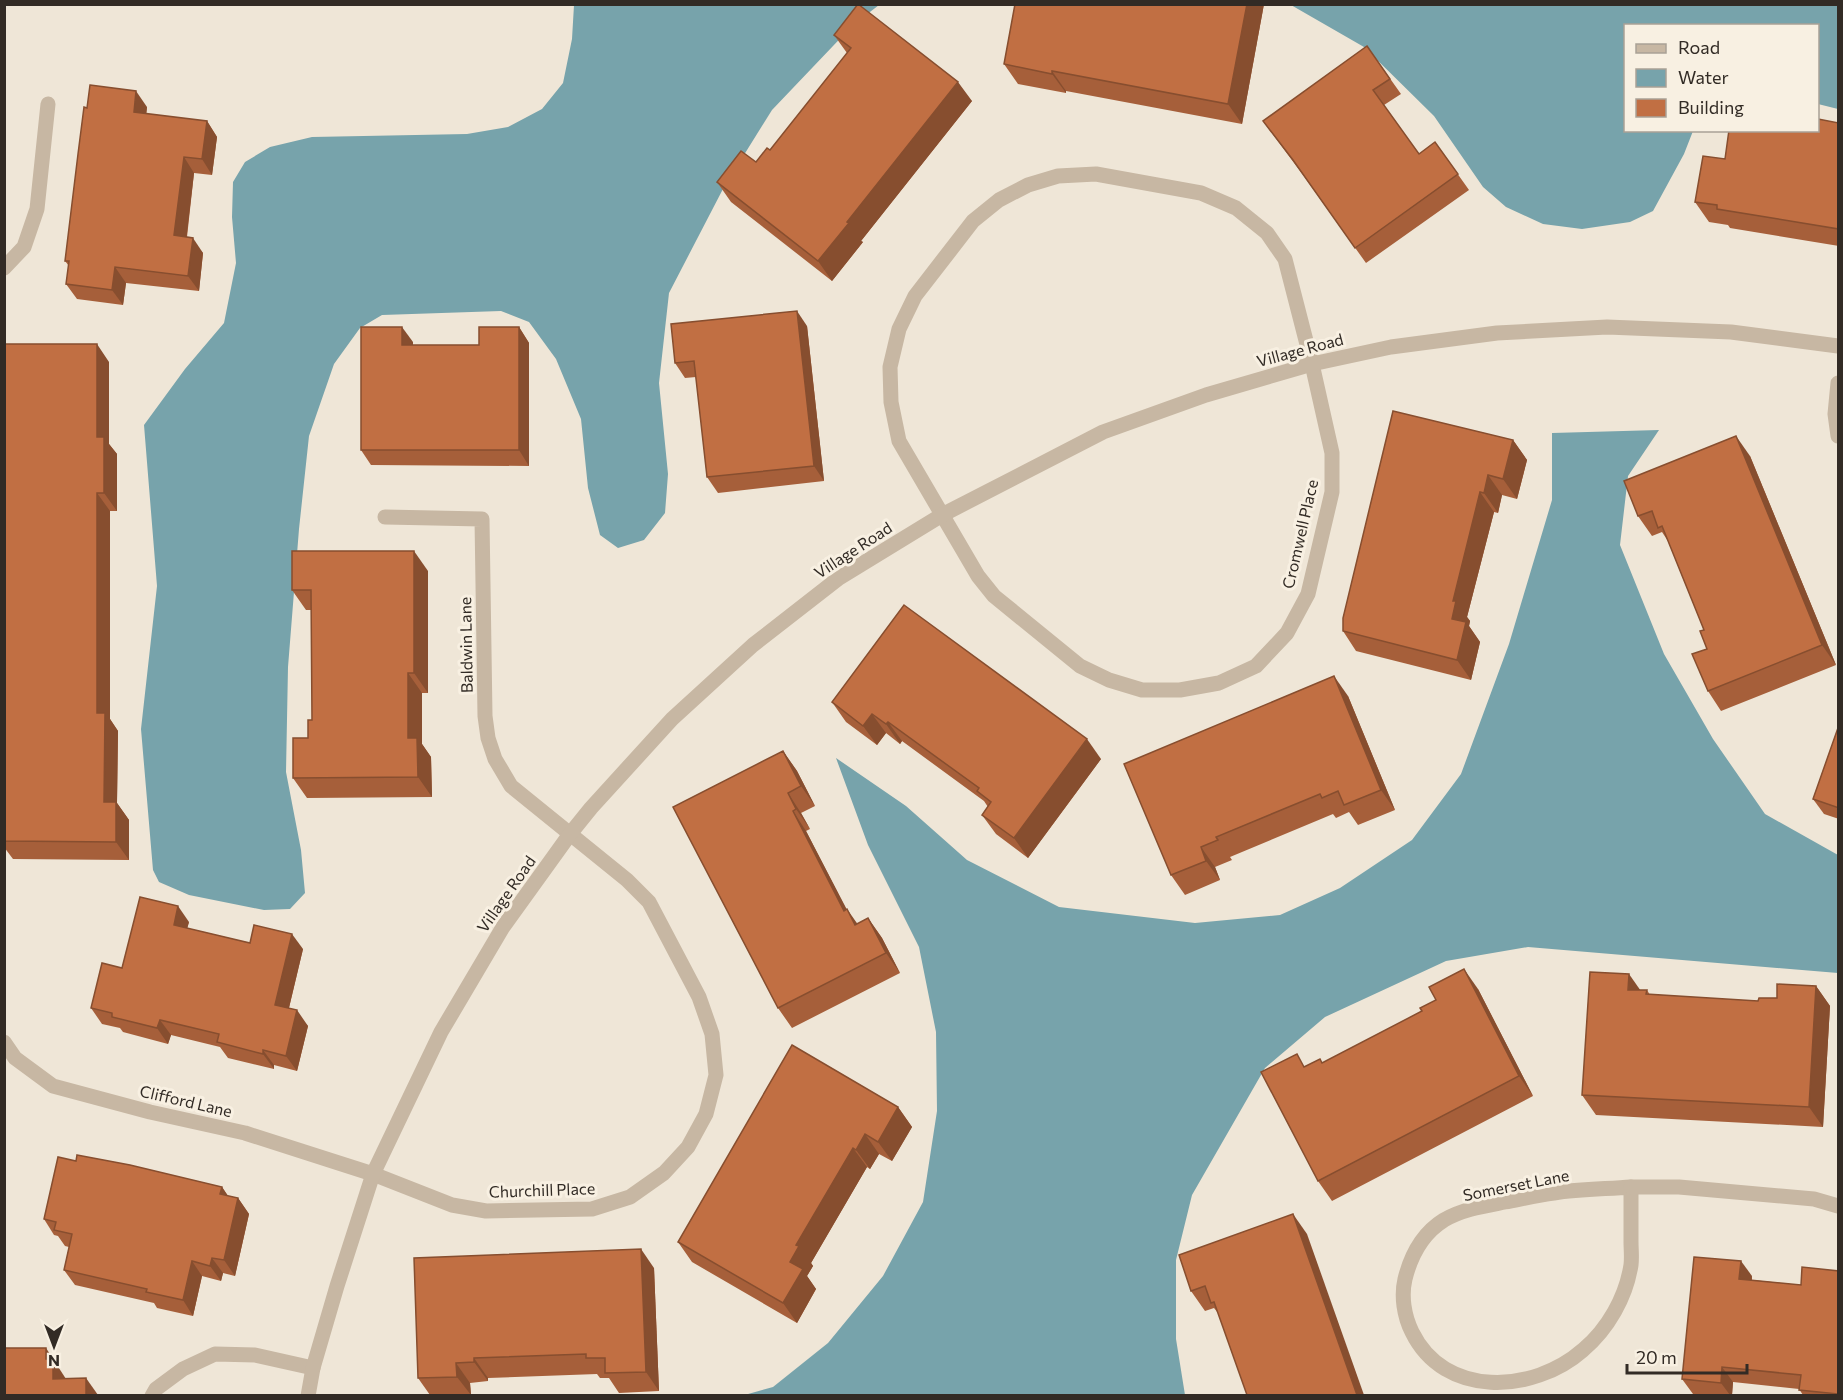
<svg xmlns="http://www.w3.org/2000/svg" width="1843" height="1400" font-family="Commissioner,sans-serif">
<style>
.water{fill:#77a3ab}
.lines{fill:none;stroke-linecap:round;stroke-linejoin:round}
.minor{stroke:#c7b7a3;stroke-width:15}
.wall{fill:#a65f3a}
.shaded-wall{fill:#874e2f}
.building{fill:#c16f43;stroke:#874e2f;stroke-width:1.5}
.labels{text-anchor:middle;stroke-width:6;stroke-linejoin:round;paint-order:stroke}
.street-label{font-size:16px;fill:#322b25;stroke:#f8f0e2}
</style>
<rect width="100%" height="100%" fill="#efe6d7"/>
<g class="water">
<path d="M 574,5 L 879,5 L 853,25 L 772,110 L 724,187 L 669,293 L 659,383 L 668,474 L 665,513 L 644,540 L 618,548 L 600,535 L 588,488 L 581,419 L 556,359 L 529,322 L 501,311 L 382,315 L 360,328 L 334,364 L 309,436 L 299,529 L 288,667 L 286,772 L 301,850 L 305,893 L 290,909 L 264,910 L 189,895 L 159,882 L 153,870 L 141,729 L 157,586 L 144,425 L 185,369 L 224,323 L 236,263 L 232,217 L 233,182 L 245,162 L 270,147 L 312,137 L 467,134 L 508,127 L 542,109 L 563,83 L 572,39 Z"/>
<path d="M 1291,5 L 1838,5 L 1838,109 L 1818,104 L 1818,26 L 1626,26 L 1626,130 L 1693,131 L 1684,154 L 1653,211 L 1630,222 L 1582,229 L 1543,224 L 1506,207 L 1483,187 L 1434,116 L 1364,47 Z"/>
<path d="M 1659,430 L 1628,476 L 1620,545 L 1664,654 L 1713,739 L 1765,814 L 1838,855 L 1838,973 L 1528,947 L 1446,961 L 1325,1017 L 1265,1068 L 1192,1195 L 1176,1260 L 1176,1339 L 1185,1395 L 741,1396 L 773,1387 L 828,1343 L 883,1276 L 923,1202 L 937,1111 L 936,1032 L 919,947 L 868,845 L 836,758 L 906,806 L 967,860 L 1059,907 L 1195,923 L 1280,915 L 1340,888 L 1412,840 L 1461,774 L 1509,644 L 1552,500 L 1552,433 Z"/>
</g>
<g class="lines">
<g class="minor">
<path d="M 1096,174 L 1201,193 L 1236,208 L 1267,233 L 1285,259 L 1312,364 L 1332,453 L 1332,492 L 1308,594 L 1287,633 L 1256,666 L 1219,683 L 1180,690 L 1142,690 L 1109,680 L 1080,666 L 994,596 L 978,576 L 899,441 L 891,402 L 890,367 L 899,329 L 915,296 L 973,221 L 999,200 L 1028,185 L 1058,176 Z"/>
<path d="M 4,268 L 24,247 L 37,209 L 48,104"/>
<path d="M 1838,383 L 1835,414 L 1838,436"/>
<path d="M 4,1042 L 15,1058 L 53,1086 L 150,1112 L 245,1133 L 373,1174 L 452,1205 L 486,1211 L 592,1209 L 630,1197 L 664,1173 L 688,1147 L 706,1114 L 716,1075 L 712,1034 L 699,997 L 649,902 L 627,880 L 511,786 L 495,759 L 488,738 L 485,716 L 482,519 L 385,517"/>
<path d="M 1631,1187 C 1631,1206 1631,1224 1631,1242 C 1631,1249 1632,1257 1631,1265 C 1626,1297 1608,1329 1583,1350 C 1533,1394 1444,1398 1412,1332 C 1404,1316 1401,1296 1405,1279 C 1411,1255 1423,1233 1444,1220 C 1463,1209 1484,1206 1505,1202 C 1521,1199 1538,1195 1554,1193 C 1579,1189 1606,1189 1631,1187 Z"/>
<path d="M 1631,1187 L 1679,1187 L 1814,1199 L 1838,1206"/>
<path d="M 152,1396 L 156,1389 L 183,1369 L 215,1354 L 255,1355 L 313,1368"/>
<path d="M 308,1396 L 313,1368 L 337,1286 L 373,1174 L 441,1032 L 503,927 L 570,834 L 591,808 L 672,719 L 753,645 L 839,578 L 942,515 L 1103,432 L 1206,395 L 1312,364 L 1391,347 L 1497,333 L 1607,327 L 1731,332 L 1838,346"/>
</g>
</g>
<g class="wall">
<path d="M 1015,4 L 1264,4 L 1242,124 L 1066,91 L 1066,93 L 1018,84 L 1004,64 Z"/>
<path d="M 834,35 L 972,101 L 861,241 L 863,242 L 832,281 L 731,202 L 717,182 L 756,162 L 770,150 L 847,53 Z"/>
<path d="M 1367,46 L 1401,94 L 1384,105 L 1419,154 L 1435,142 L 1469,190 L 1366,263 L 1303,175 L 1263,121 Z"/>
<path d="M 147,107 L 146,114 L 207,121 L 217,137 L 212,175 L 194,173 L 187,237 L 203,253 L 199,291 L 126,283 L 123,305 L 77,299 L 66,284 L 69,266 L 65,261 L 87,108 Z"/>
<path d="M 1839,123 L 1839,246 L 1730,228 L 1728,225 L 1709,222 L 1695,202 L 1725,159 Z"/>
<path d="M 807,326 L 824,481 L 718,493 L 707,477 L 696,377 L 685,378 L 675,363 Z"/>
<path d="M 519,327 L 529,343 L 529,466 L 371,465 L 361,450 L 413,342 L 413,345 L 479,345 Z"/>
<path d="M 4,344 L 109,362 L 109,444 L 117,454 L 117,511 L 110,511 L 110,719 L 118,731 L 117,803 L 129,820 L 129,860 L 13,859 L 4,847 Z"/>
<path d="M 1513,440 L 1527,460 L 1517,499 L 1502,495 L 1498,513 L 1494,512 L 1467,617 L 1470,621 L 1469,626 L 1480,642 L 1471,680 L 1356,651 L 1343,631 Z"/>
<path d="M 1750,456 L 1836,665 L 1721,711 L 1708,691 L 1707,649 L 1704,630 L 1668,541 L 1662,532 L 1652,536 L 1638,516 Z"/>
<path d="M 428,571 L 428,693 L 422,693 L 422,744 L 431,757 L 432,797 L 307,798 L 293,778 L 308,738 L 312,720 L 312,610 L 306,610 L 292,590 Z"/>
<path d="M 1348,696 L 1395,810 L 1358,825 L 1349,812 L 1336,818 L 1333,814 L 1230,857 L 1232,860 L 1215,867 L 1220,880 L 1185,895 L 1171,875 Z"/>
<path d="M 832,702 L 1101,759 L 1028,858 L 996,834 L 982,815 L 988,807 L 984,801 L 902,741 L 900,744 L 886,733 L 877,745 L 846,722 Z"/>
<path d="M 1839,725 L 1839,819 L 1824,814 L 1813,799 Z"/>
<path d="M 783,751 L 797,771 L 815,806 L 801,813 L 810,829 L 806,831 L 846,909 L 857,924 L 868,918 L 882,938 L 900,973 L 792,1028 L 778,1008 Z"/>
<path d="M 189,922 L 187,928 L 250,943 L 303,949 L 289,1008 L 308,1026 L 297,1071 L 274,1065 L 274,1069 L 228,1058 L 220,1047 L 171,1035 L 168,1044 L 123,1032 L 120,1028 L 102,1024 L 91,1008 L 122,968 Z"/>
<path d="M 1816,986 L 1830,1006 L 1823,1127 L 1596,1115 L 1582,1095 L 1640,990 L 1647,990 L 1650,995 L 1758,1001 L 1777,998 Z"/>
<path d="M 1478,989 L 1533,1096 L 1332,1201 L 1318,1181 L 1305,1066 L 1322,1063 Z"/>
<path d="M 898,1107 L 912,1127 L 892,1161 L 879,1154 L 870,1169 L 867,1167 L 811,1263 L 813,1266 L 807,1276 L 816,1289 L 797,1323 L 692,1262 L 678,1242 Z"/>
<path d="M 76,1161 L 222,1187 L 228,1196 L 238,1198 L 249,1214 L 235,1276 L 223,1273 L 221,1281 L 202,1276 L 193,1316 L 157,1308 L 154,1303 L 75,1285 L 64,1270 L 69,1247 L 65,1246 L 58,1236 L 54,1235 L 44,1219 Z"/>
<path d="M 1307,1234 L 1218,1313 L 1214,1308 L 1205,1311 L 1191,1291 Z"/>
<path d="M 654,1268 L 659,1391 L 619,1393 L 609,1378 L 600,1378 L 597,1374 L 488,1378 L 488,1381 L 470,1383 L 471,1395 L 430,1395 L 418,1378 Z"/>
<path d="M 1839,1271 L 1839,1395 L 1803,1395 L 1799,1389 L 1733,1382 L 1732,1395 L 1707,1395 L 1693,1394 L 1682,1379 L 1752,1276 L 1752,1280 L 1801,1285 Z"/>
</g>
<g class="shaded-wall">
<path d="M 1247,4 L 1264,4 L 1242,124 L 1228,104 Z"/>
<path d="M 1052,71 L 1066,91 L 1066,93 L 1052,74 Z"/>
<path d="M 958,82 L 972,101 L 861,241 L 863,242 L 832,281 L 818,261 L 847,222 Z"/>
<path d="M 136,91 L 147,107 L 145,127 L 134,112 Z"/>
<path d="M 207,121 L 217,137 L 212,175 L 202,159 Z"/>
<path d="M 184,157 L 194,173 L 185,250 L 174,235 Z"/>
<path d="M 193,238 L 203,253 L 199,291 L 188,276 Z"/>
<path d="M 115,267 L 126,283 L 123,305 L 112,290 Z"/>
<path d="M 797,311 L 807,326 L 824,481 L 814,466 Z"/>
<path d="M 402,327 L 413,342 L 413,360 L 402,345 Z"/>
<path d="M 519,327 L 529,343 L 529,466 L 519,450 Z"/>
<path d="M 97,344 L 109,362 L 109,444 L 117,454 L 117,511 L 104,493 L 97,437 Z"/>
<path d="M 1736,436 L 1750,456 L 1836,665 L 1822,645 Z"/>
<path d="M 1513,440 L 1527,460 L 1517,499 L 1503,479 Z"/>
<path d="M 1488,475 L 1502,495 L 1498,513 L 1484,493 Z"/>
<path d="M 1480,492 L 1494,512 L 1467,617 L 1470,621 L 1469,626 L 1480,642 L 1471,680 L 1457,660 L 1452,619 L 1453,601 Z"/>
<path d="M 97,493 L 110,511 L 110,719 L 118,731 L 117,803 L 129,820 L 129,860 L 116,842 L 104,802 L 97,713 Z"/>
<path d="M 414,551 L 428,571 L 428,693 L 414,673 Z"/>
<path d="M 408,673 L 422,693 L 422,744 L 431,757 L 432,797 L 418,777 L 408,738 Z"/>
<path d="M 1334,676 L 1348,696 L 1395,810 L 1381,790 Z"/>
<path d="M 872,714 L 886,733 L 877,745 L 863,726 Z"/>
<path d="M 888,722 L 902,741 L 900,744 L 886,724 Z"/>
<path d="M 1087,739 L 1101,759 L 1028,858 L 1014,838 Z"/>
<path d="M 783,751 L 797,771 L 815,806 L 801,786 Z"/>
<path d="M 788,793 L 801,813 L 810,829 L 796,809 Z"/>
<path d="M 793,811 L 806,831 L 858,931 L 844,911 Z"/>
<path d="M 1201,847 L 1215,867 L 1220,880 L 1206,861 Z"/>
<path d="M 178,906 L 189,922 L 184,940 L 174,925 Z"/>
<path d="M 847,909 L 861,929 L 855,925 Z"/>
<path d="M 868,918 L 882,938 L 900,973 L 886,953 Z"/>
<path d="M 292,934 L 303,949 L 286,1020 L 275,1005 Z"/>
<path d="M 1464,969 L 1478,989 L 1533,1096 L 1519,1076 Z"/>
<path d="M 1629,974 L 1643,994 L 1628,990 Z"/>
<path d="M 1816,986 L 1830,1006 L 1823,1127 L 1809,1107 Z"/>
<path d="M 297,1010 L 308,1026 L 297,1071 L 286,1056 Z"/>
<path d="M 160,1020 L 171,1035 L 168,1044 L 157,1028 Z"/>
<path d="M 263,1050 L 274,1065 L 274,1069 L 263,1054 Z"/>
<path d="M 898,1107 L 912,1127 L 892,1161 L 878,1142 Z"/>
<path d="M 865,1134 L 879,1154 L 870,1169 L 856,1150 Z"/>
<path d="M 853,1148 L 867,1167 L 811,1263 L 813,1266 L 807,1276 L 816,1289 L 797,1323 L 783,1303 L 790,1262 L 796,1245 Z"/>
<path d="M 222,1187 L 232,1202 L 220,1194 Z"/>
<path d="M 238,1198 L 249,1214 L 235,1276 L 224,1260 Z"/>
<path d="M 1293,1214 L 1307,1234 L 1364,1395 L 1357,1395 Z"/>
<path d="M 641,1249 L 654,1268 L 659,1391 L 646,1372 Z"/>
<path d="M 212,1258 L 223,1273 L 221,1281 L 210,1266 Z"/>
<path d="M 192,1261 L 202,1276 L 193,1316 L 183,1300 Z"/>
<path d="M 1741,1261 L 1752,1276 L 1750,1294 L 1739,1279 Z"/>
<path d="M 46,1348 L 66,1379 L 53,1379 L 46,1359 Z"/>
<path d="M 474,1358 L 488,1378 L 488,1381 L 474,1362 Z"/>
<path d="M 456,1363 L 470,1383 L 471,1395 L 457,1377 Z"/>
<path d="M 1722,1367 L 1733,1382 L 1732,1395 L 1730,1395 L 1721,1383 Z"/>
<path d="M 86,1378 L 98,1395 L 86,1395 Z"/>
</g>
<g class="building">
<path d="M 858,4 L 958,82 L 847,222 L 849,223 L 818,261 L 717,182 L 741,151 L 756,162 L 767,148 L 770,150 L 851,48 L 834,35 Z"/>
<path d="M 1015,4 L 1247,4 L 1228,104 L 1052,71 L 1052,74 L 1004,64 Z"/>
<path d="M 1367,46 L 1390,79 L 1373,90 L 1419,154 L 1435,142 L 1458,174 L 1355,248 L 1293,160 L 1263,121 Z"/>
<path d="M 90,85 L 136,91 L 134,112 L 207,121 L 202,159 L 184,157 L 174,235 L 193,238 L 188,276 L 115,267 L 112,290 L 66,284 L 69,261 L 65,261 L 78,154 L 84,107 L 87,108 Z"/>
<path d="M 1818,119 L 1839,123 L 1839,229 L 1717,209 L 1717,205 L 1695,202 L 1703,156 L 1725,159 L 1729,130 L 1818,130 Z"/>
<path d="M 797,311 L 814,466 L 707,477 L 694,361 L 675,363 L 671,324 Z"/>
<path d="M 361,327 L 402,327 L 402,345 L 479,345 L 479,327 L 519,327 L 519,450 L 361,450 Z"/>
<path d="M 4,344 L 97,344 L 97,437 L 104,437 L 104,493 L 97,493 L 97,713 L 105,713 L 104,802 L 116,802 L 116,842 L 4,841 Z"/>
<path d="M 1393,411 L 1513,440 L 1503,479 L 1488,475 L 1484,493 L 1480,492 L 1453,601 L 1456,601 L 1452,619 L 1466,622 L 1457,660 L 1343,631 L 1343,618 Z"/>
<path d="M 1736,436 L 1822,645 L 1708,691 L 1692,654 L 1707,649 L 1700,631 L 1704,630 L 1662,526 L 1658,528 L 1652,511 L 1638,516 L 1624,481 Z"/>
<path d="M 292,551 L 414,551 L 414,673 L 408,673 L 408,738 L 417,738 L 418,777 L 293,778 L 293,738 L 308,738 L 308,720 L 312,720 L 311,590 L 292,590 Z"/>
<path d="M 904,605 L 1087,739 L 1014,838 L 982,815 L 991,802 L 977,791 L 979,788 L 888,722 L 886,724 L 872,714 L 863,726 L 832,702 Z"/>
<path d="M 1334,676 L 1381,790 L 1344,805 L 1338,791 L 1322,798 L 1320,794 L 1216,837 L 1218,840 L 1201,847 L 1206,861 L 1171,875 L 1124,764 Z"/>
<path d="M 1839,725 L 1839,808 L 1813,799 Z"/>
<path d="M 783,751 L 801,786 L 788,793 L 796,809 L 793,811 L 844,911 L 847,909 L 855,925 L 868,918 L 886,953 L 778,1008 L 673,807 Z"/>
<path d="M 140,897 L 178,906 L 174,925 L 250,943 L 254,925 L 292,934 L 275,1005 L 297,1010 L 286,1056 L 263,1050 L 263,1054 L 217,1042 L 219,1034 L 160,1020 L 157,1028 L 112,1017 L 112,1013 L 91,1008 L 102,963 L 122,968 Z"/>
<path d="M 1464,969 L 1519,1076 L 1318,1181 L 1261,1072 L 1297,1054 L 1304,1067 L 1320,1059 L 1322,1063 L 1422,1011 L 1420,1008 L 1436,1000 L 1429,987 Z"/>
<path d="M 1590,972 L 1629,974 L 1628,990 L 1647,990 L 1646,994 L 1758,1001 L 1759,998 L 1777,998 L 1777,984 L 1816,986 L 1809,1107 L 1582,1095 Z"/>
<path d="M 792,1045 L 898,1107 L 878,1142 L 865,1134 L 856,1150 L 853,1148 L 796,1245 L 799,1246 L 790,1262 L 803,1269 L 783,1303 L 678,1242 Z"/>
<path d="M 77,1155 L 130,1165 L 222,1187 L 220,1194 L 238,1198 L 224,1260 L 212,1258 L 210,1266 L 192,1261 L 183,1300 L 146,1292 L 147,1289 L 64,1270 L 72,1234 L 54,1230 L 56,1222 L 44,1219 L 58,1157 L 76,1161 Z"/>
<path d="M 1293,1214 L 1357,1395 L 1247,1395 L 1214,1302 L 1211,1303 L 1205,1286 L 1191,1291 L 1179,1255 Z"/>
<path d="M 641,1249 L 646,1372 L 605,1373 L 605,1358 L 586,1358 L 586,1354 L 474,1358 L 474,1362 L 456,1363 L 457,1377 L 418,1378 L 414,1258 Z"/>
<path d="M 1694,1257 L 1741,1261 L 1739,1279 L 1801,1285 L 1802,1267 L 1839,1271 L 1838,1394 L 1799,1390 L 1801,1375 L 1722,1367 L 1721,1383 L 1682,1379 Z"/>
<path d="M 4,1348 L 46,1348 L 46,1359 L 53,1359 L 53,1379 L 86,1378 L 86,1395 L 4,1395 Z"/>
</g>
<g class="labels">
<g class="street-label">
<text transform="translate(1300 350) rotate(-15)" y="6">Village Road</text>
<text transform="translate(1300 534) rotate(-77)" y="6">Cromwell Place</text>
<text transform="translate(853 550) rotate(-33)" y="6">Village Road</text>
<text transform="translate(466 645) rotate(-91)" y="6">Baldwin Lane</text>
<text transform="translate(506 894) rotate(-55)" y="6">Village Road</text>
<text transform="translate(186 1101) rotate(13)" y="6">Clifford Lane</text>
<text transform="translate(1516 1185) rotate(-11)" y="6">Somerset Lane</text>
<text transform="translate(542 1190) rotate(-2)" y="6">Churchill Place</text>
</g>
</g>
<rect width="1843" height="1400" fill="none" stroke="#322b25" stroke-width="12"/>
<rect x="1624" y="24" width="195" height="108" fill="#f8f0e2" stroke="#a9a196" stroke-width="1.5"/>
<rect x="1636" y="44" width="30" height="9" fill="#c7b7a3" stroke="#a9a196" stroke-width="1.5"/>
<text x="1678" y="54" font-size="18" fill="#322b25">Road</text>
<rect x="1636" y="69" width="30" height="18" fill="#77a3ab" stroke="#a9a196" stroke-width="1.5"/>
<text x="1678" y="84" font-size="18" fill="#322b25">Water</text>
<rect x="1636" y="99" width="30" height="18" fill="#c16f43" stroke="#a9a196" stroke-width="1.5"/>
<text x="1678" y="114" font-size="18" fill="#322b25">Building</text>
<g transform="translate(54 1346) rotate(180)" stroke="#f8f0e2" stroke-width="4.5" paint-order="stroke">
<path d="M0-4.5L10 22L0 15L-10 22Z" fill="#322b25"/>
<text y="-9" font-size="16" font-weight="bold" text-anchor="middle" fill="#322b25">N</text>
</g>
<path d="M1627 1364v9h120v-9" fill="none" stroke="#322b25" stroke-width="3"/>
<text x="1636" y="1364" font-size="18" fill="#322b25" stroke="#f8f0e2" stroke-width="4.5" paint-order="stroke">20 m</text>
</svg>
